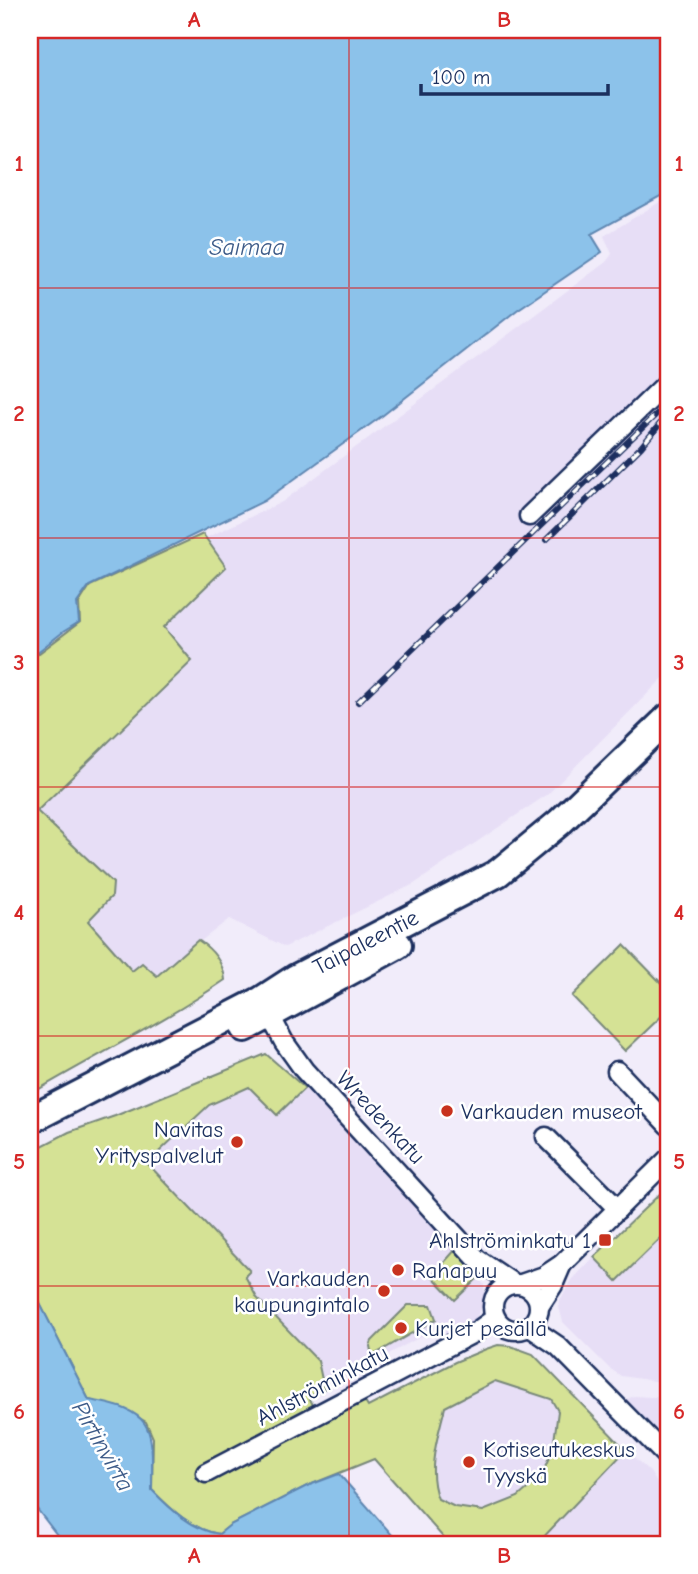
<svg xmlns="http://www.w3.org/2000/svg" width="698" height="1574" font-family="'Comic Neue',sans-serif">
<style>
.built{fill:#e7def6}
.green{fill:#d5e295;stroke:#78887a;stroke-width:2;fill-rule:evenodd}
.water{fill:#8cc2ea;stroke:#5f87b2;stroke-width:2}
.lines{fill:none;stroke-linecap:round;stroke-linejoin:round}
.minor-casing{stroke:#1b2f5e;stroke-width:23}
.highway-casing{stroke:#1b2f5e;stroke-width:32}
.minor{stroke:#fff;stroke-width:18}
.highway{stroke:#fff;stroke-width:26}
.rail-casing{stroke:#1b2f5e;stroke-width:6}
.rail{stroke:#fff;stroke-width:3.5;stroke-dasharray:10;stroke-linecap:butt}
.grid{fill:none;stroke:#d62828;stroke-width:2;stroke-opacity:0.55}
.poi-dot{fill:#c8321e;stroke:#fff;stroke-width:2.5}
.labels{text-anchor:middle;stroke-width:5;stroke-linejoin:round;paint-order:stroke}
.street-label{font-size:23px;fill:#1b2f5e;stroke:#fff}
.poi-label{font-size:23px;fill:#1b2f5e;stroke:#fff;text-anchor:start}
.water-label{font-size:24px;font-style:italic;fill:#3d5b88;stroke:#fff}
.neatline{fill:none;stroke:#d62828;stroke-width:2.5}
.grid-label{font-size:23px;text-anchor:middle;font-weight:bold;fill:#d62828}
</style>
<rect width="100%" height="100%" fill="#f1ecfa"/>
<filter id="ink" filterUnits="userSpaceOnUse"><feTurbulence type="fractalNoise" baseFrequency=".0143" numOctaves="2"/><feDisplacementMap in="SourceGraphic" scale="14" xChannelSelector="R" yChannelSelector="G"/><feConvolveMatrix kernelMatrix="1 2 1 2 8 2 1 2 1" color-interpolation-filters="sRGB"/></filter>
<g filter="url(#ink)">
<g class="built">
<path d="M 668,197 L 668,673 L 548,794 L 414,884 L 285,947 L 229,919 L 155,977 L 30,1026 L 30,668 L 84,624 L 93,591 L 282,502 L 606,262 L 612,254 L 604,236 Z"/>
<path d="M 249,1087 L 277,1115 L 305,1088 L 388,1171 L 459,1252 L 484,1285 L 485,1300 L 475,1320 L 441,1340 L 435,1329 L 324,1389 L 318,1361 L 257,1298 L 244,1276 L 250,1272 L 147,1163 L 209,1105 Z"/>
<path d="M 668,1231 L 668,1383 L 621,1376 L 609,1368 L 563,1322 L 559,1307 L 560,1300 L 572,1280 L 594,1257 L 618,1281 Z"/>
<path d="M 495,1381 L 551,1399 L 558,1411 L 553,1449 L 541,1477 L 518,1497 L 483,1511 L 455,1507 L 439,1499 L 433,1484 L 432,1464 L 445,1407 Z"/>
<path d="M 634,1396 L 668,1398 L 668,1445 L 625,1400 Z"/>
<path d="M 626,1450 L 650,1472 L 668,1500 L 668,1544 L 537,1544 Z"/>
</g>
<g class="green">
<path d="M 203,534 L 226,567 L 164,627 L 192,661 L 37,811 L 113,883 L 112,896 L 88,921 L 132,971 L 142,963 L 157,976 L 198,940 C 212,949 224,963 225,980 C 164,1022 98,1054 34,1092 L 30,1091 L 30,660 L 80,622 L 79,603 L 90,586 Z"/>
<path d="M 624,945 L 668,990 L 668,1010 L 625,1051 L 572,996 Z"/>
<path d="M 266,1054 L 305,1088 L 277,1115 L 249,1087 L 209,1105 L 147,1163 L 250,1271 L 245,1276 L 257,1298 L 318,1361 L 324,1389 L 309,1397 L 315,1409 L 362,1397 L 368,1407 L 455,1362 L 486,1349 L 498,1345 L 511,1346 L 533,1354 L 626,1450 L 537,1544 L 449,1544 L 374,1459 L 307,1486 L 230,1525 L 219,1534 C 192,1530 171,1509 152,1490 L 153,1438 L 146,1422 L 122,1408 L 89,1400 L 30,1284 L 30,1152 L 69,1132 L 115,1116 ZM 495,1381 L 551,1399 L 558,1411 L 553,1449 L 541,1477 L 518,1497 L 483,1511 L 455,1507 L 438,1499 C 426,1469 438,1437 445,1407 Z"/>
<path d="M 668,1186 L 668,1231 L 617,1281 L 594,1257 Z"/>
<path d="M 456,1249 L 479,1277 L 455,1300 L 432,1276 Z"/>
<path d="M 408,1305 L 431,1305 L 436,1319 L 372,1356 L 370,1346 L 372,1341 Z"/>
</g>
<g class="water">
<path d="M 30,30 L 668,30 L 668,192 L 591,234 L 602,252 L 517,310 L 382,416 L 264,501 L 89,586 L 77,603 L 79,622 L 63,632 L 30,658 Z"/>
<path d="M 30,1284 L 89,1400 C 158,1411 152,1430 152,1490 C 170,1509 193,1530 219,1534 L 230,1525 L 307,1486 L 339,1474 L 400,1544 L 64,1544 L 30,1500 Z"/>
</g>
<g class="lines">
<defs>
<g id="minor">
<path d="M 529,516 L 668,382"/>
<path d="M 265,1006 L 284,1042 L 304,1070 L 477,1259 L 514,1284"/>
<path d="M 617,1071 L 668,1125"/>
<path d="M 546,1137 L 618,1209"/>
<circle cx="516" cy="1307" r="23"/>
<path d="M 521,1284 L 544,1276 L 562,1264 L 668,1159"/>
<path d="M 540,1305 L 553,1285 L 562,1264"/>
<path d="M 530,1327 L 558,1346 L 668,1458"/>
<path d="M 206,1473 L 477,1331 L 495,1318"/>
</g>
<g id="highway">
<path d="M 245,1028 L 398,945"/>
<path id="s1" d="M 30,1120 L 262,1000 L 296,978 L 498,873 L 560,822 L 668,718"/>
</g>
</defs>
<use href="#minor" class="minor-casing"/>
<use href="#highway" class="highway-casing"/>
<use href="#minor" class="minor"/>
<use href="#highway" class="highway"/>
<defs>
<g id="rail">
<path d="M 546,540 L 641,447 L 664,419"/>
<path d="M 358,702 L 668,403"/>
</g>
</defs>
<use href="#rail" class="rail-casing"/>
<use href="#rail" class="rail"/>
</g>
</g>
<path class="grid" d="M 349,30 L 349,1544M 30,288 L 668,288M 30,538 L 668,538M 30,787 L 668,787M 30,1036 L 668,1036M 30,1286 L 668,1286"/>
<g class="poi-dot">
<circle cx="447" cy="1111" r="7"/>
<circle cx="237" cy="1142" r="7"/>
<rect x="598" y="1233" width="14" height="14" rx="3.5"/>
<circle cx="398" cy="1270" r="7"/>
<circle cx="384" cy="1291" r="7"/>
<circle cx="401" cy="1328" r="7"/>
<circle cx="469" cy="1462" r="7"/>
</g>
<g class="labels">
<g class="street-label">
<text dy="8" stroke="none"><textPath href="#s1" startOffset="380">Taipaleentie</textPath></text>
<text transform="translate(381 1117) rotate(47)" y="8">Wredenkatu</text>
<text transform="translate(322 1385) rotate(-28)" y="8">Ahlströminkatu</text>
</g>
<g class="poi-label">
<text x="461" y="1119">Varkauden museot</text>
<text x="223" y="1137" text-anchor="end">Navitas<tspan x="223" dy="26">Yrityspalvelut</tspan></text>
<text x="591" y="1248" text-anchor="end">Ahlströminkatu 1</text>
<text x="412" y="1278">Rahapuu</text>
<text x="370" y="1286" text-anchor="end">Varkauden<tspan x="370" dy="26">kaupungintalo</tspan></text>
<text x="415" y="1336">Kurjet pesällä</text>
<text x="483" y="1457">Kotiseutukeskus<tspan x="483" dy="26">Tyyskä</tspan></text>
</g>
<g class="water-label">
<text x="247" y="255">Saimaa</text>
<text transform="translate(103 1446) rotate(60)" y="8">Pirtinvirta</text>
</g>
</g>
<rect width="698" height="1574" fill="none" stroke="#fff" stroke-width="77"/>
<path d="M421 84v10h187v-10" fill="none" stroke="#1b2f5e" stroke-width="3.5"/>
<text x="432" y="84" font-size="21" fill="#1b2f5e" stroke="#ffffff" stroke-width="5" paint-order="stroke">100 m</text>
<rect x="38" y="38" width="622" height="1498" class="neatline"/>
<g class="grid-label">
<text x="194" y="27">A</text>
<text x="504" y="27">B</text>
<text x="19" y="171">1</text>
<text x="679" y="171">1</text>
<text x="19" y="421">2</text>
<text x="679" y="421">2</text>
<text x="19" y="670">3</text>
<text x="679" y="670">3</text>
<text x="19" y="920">4</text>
<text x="679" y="920">4</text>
<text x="19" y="1169">5</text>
<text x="679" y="1169">5</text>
<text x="19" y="1419">6</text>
<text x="679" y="1419">6</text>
<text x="194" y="1563">A</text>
<text x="504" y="1563">B</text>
</g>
</svg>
